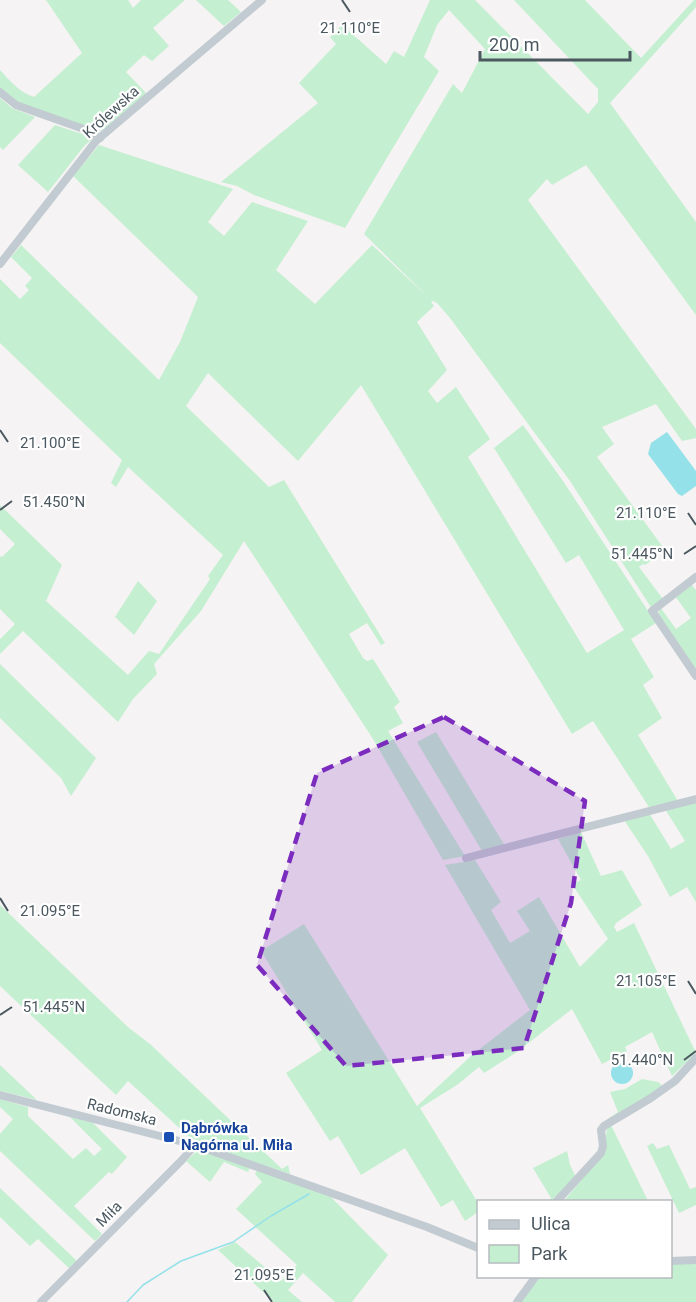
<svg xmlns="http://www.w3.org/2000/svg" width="696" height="1302" font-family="Roboto,sans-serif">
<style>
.green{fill:#c5efd1}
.water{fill:#94e1ea}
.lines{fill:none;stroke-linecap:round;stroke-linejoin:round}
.stream{stroke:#94e1ea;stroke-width:1.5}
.minor{stroke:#c2cbd1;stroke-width:8}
.marked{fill:#7b2cbf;fill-opacity:0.2;stroke:#7b2cbf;stroke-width:4.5;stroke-dasharray:12 8;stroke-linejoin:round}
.ticks{fill:none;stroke:#4b5860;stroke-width:2}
.transit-dot{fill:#1a4fb4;stroke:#fff;stroke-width:2}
.labels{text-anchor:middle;stroke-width:4.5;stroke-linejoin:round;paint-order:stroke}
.street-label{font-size:15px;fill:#4b5860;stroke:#fff}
.transit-label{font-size:15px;font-weight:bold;fill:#164399;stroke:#fff;text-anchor:start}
.ticks-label{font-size:15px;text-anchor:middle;fill:#4b5860;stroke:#fff;stroke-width:4.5;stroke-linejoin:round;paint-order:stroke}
</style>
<rect width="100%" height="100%" fill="#f5f3f3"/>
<g class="green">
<path d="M 46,0 L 128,0 L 133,8 L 141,0 L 185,0 L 153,28 L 169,46 L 152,61 L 144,55 L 126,72 L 147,94 L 102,131 L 85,127 L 18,103 L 0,88 L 0,70 C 10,81 19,92 34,97 L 82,53 Z"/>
<path d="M 196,0 L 228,0 L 241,12 L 224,26 Z"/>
<path d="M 430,0 L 475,0 L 588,114 L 598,102 L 598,89 L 514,0 L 585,0 L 641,58 L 694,0 L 696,0 L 696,7 L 610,103 L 696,222 L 696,315 L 586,165 L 552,185 L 547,179 L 528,200 L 696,429 L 696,438 L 682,441 L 656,404 L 602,427 L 614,444 L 597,457 L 665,550 L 645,565 L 643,564 L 639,567 L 663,599 L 652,609 L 570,481 L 450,318 L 437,303 L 433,301 L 431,302 L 434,306 L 417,322 L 447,370 L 428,391 L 437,403 L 456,387 L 490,439 L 468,457 L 587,653 L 624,630 L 579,555 L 566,563 L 494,448 L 523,425 L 563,481 L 656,623 L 631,639 L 654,677 L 643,685 L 662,718 L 638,735 L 678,801 L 649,807 L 593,721 L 572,734 L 361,385 L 298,461 L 208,373 L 186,406 L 269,487 L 284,480 L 385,643 L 381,645 L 367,623 L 349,634 L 363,658 L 367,661 L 373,659 L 400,702 L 394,707 L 403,723 L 388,731 L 465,856 L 443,860 L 373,739 L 244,541 L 201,611 L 154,664 L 157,674 L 133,699 L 118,722 L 23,631 L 0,654 L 0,639 L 15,624 L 0,609 L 0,556 L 2,557 L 15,544 L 0,529 L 0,505 L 62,565 L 46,601 L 128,675 L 149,651 L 159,654 L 210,579 L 208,576 L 223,555 L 128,467 L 116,487 L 111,483 L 122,460 L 0,343 L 0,279 L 20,299 L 29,290 L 25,286 L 32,278 L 11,257 L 21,245 L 159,380 L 180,342 L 198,297 L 73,176 L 99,145 L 233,189 L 208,222 L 224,236 L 252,202 L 308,221 L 276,270 L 315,304 L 372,245 L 428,297 L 364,234 L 453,84 L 462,93 L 485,49 L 449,10 L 437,25 L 424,57 L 439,71 L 345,228 L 254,195 L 237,186 L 221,182 L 318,103 L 299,83 L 336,44 L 330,37 L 342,25 L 386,64 L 394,51 L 404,57 Z"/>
<path d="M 0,98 L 12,108 L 35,117 L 3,150 L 0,147 Z"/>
<path d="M 55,125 L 91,137 L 93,139 L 85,145 L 48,192 L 18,165 Z"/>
<path d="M 138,581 L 157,601 L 134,635 L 115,617 Z"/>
<path d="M 691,584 L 696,590 L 696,669 L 658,614 L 660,607 L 676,629 L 691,618 L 675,596 Z"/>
<path d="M 0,664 L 96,758 L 71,796 L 61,778 L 0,718 Z"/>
<path d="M 436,732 L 505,846 L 482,851 L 417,742 Z"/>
<path d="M 696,800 L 696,902 L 687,887 L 670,897 L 648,856 L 624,820 L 649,813 L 671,849 L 685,841 L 665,809 Z"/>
<path d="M 581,832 L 601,876 L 622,870 L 642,905 L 616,923 L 614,927 L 617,932 L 634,923 L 696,1053 L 672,1076 L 652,1032 L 625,1047 L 627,1051 L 602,1064 L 572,1009 L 517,1052 L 484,1073 L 479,1067 L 457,1085 L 420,1108 L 478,1203 L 478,1212 L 465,1221 L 453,1200 L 441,1207 L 405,1148 L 361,1175 L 338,1136 L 330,1141 L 286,1073 L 322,1050 L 261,951 L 304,924 L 417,1106 L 472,1055 L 530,1010 L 445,865 L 475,860 L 501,902 L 491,910 L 510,943 L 530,931 L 517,911 L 539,897 L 580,967 L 608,939 L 572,884 L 581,880 L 558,839 Z"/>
<path d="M 0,905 L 129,1028 L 150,1044 L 282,1169 L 288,1165 L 290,1174 L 209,1147 L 188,1136 L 128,1081 L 116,1095 L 0,986 Z"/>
<path d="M 0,1065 L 37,1100 L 0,1091 Z"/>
<path d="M 642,1079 L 658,1082 L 664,1087 L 603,1122 L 618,1112 L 610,1092 L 625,1089 Z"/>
<path d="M 0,1099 L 28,1107 L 28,1116 L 73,1159 L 86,1148 L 94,1156 L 102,1149 L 69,1116 L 93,1123 L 127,1157 L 112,1174 L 109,1172 L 74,1206 L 102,1234 L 95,1241 L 0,1151 L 0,1134 L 13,1119 L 0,1107 Z"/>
<path d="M 611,1125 L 648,1201 L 563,1202 L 604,1153 L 607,1128 Z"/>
<path d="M 653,1143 L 657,1149 L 669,1145 L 690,1189 L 696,1187 L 696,1205 L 679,1213 L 647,1146 Z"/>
<path d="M 198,1150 L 250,1167 L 248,1172 L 224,1162 L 210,1182 L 186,1161 Z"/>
<path d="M 567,1151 L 570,1165 L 576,1177 L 551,1201 L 549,1201 L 551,1198 L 533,1168 Z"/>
<path d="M 257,1170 L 330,1196 L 388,1255 L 352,1302 L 335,1302 L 303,1273 L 288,1290 L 302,1302 L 274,1302 L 218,1250 L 235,1242 L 281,1281 L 297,1265 L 236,1209 L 262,1182 L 255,1174 Z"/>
<path d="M 0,1188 L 77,1261 L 69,1268 L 38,1239 L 30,1246 L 0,1217 Z"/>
<path d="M 696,1263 L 696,1302 L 519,1302 L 539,1277 L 670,1276 L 671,1264 Z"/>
</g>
<g class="water">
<path d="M 667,432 L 696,471 L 696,486 L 682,496 L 678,494 L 648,454 L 651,443 Z"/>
<circle cx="622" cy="1073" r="11"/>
</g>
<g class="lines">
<path class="stream" d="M 127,1302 L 143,1285 L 181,1261 L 233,1242 L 271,1216 L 309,1194"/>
<g class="minor">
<path d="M 0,92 L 16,105 L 92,132 L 100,138"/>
<path d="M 0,264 L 96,141 L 262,0"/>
<path d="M 696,577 L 652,611 L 696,676"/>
<path d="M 466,858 L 696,799"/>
<path d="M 0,1095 L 195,1145 L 427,1227 L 478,1248"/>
<path d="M 556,1202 L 601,1153 L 603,1146 L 601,1130 L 604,1126 L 651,1098 L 675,1081 L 696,1058"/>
<path d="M 670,1261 L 696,1260"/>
<path d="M 41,1302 L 182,1160 L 195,1145"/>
<path d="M 517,1302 L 536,1276"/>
</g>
</g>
<path class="marked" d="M 444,717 L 585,801 L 571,903 L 524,1048 L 346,1066 L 257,965 L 317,773 Z"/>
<path class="ticks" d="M 342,0 L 350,12M 0,430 L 8,442M 0,510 L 12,501M 688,513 L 696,525M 684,554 L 696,546M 0,898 L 8,911M 688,981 L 696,994M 0,1015 L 12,1007M 684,1060 L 696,1051M 264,1290 L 272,1302"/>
<rect class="transit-dot" x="163" y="1131" width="12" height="12" rx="3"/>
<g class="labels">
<g class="street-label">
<text transform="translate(111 112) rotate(-42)" y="5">Królewska</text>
<text transform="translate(122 1112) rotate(14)" y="5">Radomska</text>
<text transform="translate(109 1214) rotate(-45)" y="5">Miła</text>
</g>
<g class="transit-label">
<text x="181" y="1133">Dąbrówka<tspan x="181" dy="17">Nagórna ul. Miła</tspan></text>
</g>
</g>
<g class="ticks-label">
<text x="350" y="33">21.110°E</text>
<text x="50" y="448">21.100°E</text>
<text x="54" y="507">51.450°N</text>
<text x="646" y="518">21.110°E</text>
<text x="642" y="559">51.445°N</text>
<text x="50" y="916">21.095°E</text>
<text x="646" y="986">21.105°E</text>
<text x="54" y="1012">51.445°N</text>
<text x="642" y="1065">51.440°N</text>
<text x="264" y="1280">21.095°E</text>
</g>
<rect x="477" y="1200" width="195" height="78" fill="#ffffff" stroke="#b7bcbf" stroke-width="1.5"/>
<rect x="489" y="1220" width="30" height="9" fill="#c2cbd1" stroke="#b7bcbf" stroke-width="1.5"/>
<text x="531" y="1230" font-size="18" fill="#4b5860">Ulica</text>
<rect x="489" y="1245" width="30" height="18" fill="#c5efd1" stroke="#b7bcbf" stroke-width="1.5"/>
<text x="531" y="1260" font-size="18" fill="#4b5860">Park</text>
<path d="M480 51v9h150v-9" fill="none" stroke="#4b5860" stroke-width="3"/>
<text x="489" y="51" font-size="18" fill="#4b5860" stroke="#ffffff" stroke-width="4.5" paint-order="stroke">200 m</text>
</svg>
